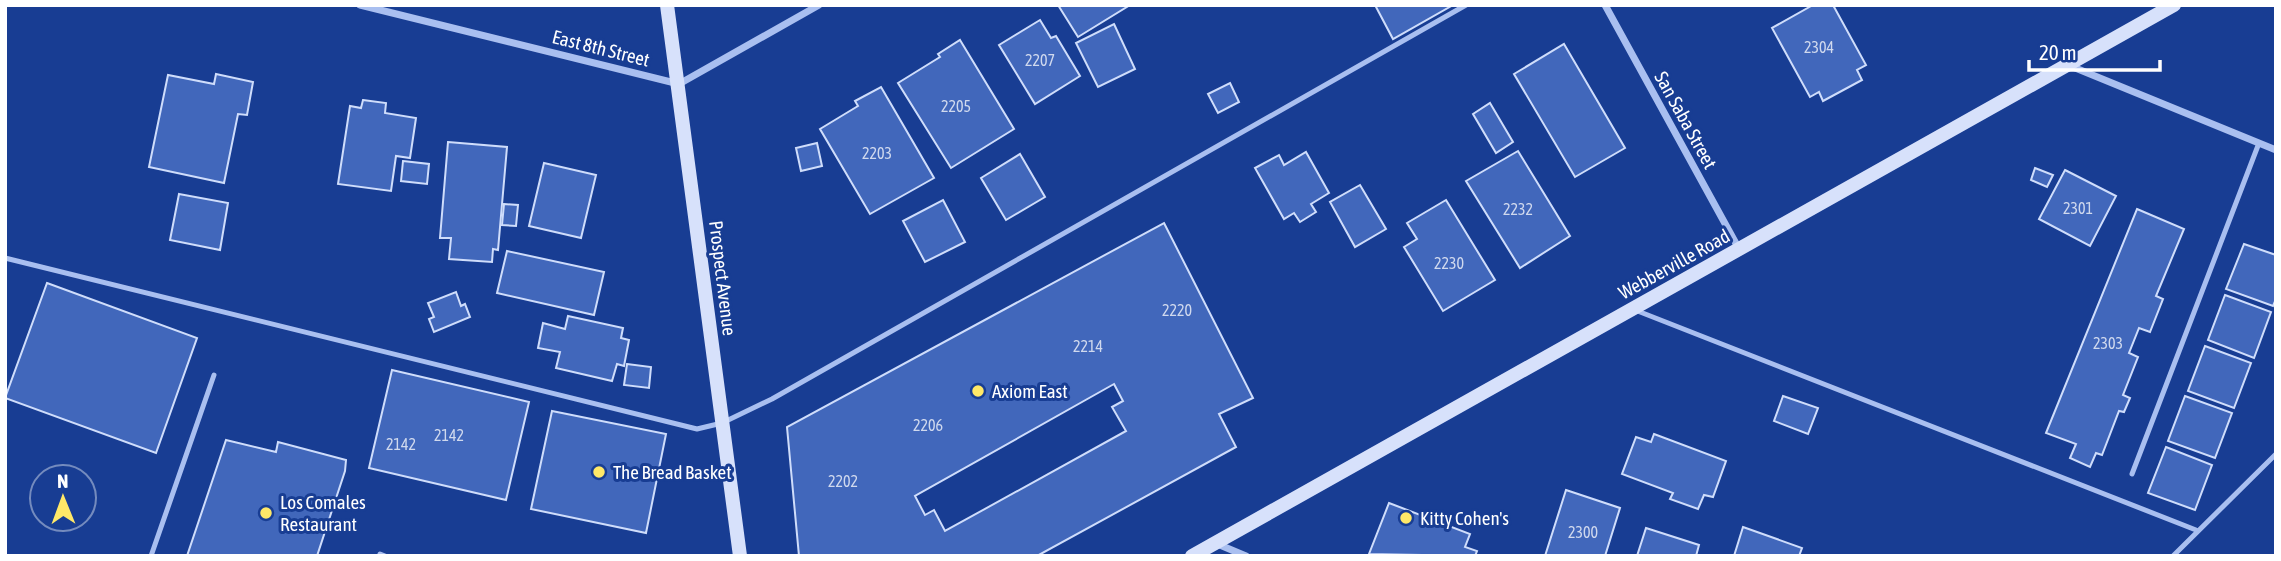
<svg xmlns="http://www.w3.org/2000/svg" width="2281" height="561" font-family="'Asap Condensed',sans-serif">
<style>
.building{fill:#4167bb;stroke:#cfddfb;stroke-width:2;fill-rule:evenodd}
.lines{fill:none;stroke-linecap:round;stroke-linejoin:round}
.lane{stroke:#a9bff0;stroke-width:5}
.street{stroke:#a9bff0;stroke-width:7}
.secondary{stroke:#d7e1fb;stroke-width:14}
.poi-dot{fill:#ffe868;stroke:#183d93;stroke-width:2.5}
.labels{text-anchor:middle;stroke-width:6;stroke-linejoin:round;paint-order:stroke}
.number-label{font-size:16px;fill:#d0d9ee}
.street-label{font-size:19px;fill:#fff;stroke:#183d93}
.poi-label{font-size:19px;fill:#fff;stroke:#183d93;text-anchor:start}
</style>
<rect width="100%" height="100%" fill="#183d93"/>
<g class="building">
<path d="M 1058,5 L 1130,5 L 1078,37 Z"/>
<path d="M 1375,5 L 1453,5 L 1393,39 Z"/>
<path d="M 1813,5 L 1833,5 L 1866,65 L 1857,70 L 1862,80 L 1823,101 L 1819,92 L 1810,97 L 1772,28 Z"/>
<path d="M 1040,20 L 1051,38 L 1056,36 L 1080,76 L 1035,104 L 999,45 Z"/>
<path d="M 1114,24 L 1135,69 L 1098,87 L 1076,43 Z"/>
<path d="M 960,40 L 1014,129 L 951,168 L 898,83 L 940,57 L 938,54 Z"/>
<path d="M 1564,44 L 1625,148 L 1575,177 L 1514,74 Z"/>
<path d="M 216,74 L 253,82 L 247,115 L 238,114 L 224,183 L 149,167 L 168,75 L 214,84 Z"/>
<path d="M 1230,83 L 1239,102 L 1218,113 L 1208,94 Z"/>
<path d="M 881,87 L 934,178 L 870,214 L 820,129 L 858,106 L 855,101 Z"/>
<path d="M 363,100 L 386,103 L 385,113 L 416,118 L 410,158 L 396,156 L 391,191 L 338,184 L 350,106 L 361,108 Z"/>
<path d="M 1490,103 L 1513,142 L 1496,153 L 1473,114 Z"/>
<path d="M 448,142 L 507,147 L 498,250 L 493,249 L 492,262 L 449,259 L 451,238 L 440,238 Z"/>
<path d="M 817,143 L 822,166 L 801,171 L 796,148 Z"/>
<path d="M 1518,151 L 1570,236 L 1520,268 L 1466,181 Z"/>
<path d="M 1306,152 L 1329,193 L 1311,204 L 1316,212 L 1300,222 L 1294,213 L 1284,219 L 1255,168 L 1279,155 L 1284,165 Z"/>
<path d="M 1020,154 L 1045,197 L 1006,220 L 981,178 Z"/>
<path d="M 403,161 L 429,164 L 427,184 L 401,181 Z"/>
<path d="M 544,163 L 596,175 L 581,238 L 529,226 Z"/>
<path d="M 2035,168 L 2053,175 L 2047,187 L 2031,180 Z"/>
<path d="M 2065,170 L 2116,196 L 2090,246 L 2039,219 Z"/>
<path d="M 1360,185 L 1386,229 L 1355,247 L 1330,202 Z"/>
<path d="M 179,194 L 228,203 L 220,250 L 170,240 Z"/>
<path d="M 943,200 L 965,242 L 925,262 L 903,221 Z"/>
<path d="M 1446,200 L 1495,280 L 1443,311 L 1404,247 L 1417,239 L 1407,223 Z"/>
<path d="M 504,204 L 518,205 L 516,226 L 502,225 Z"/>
<path d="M 2137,209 L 2184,229 L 2156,296 L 2163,299 L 2150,332 L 2139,328 L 2129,353 L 2138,357 L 2123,395 L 2130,398 L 2124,412 L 2119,411 L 2102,455 L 2096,453 L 2090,467 L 2070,458 L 2076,444 L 2046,433 Z"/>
<path d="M 1164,223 L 1253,398 L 1219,414 L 1236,447 L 1037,556 L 799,556 L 787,427 ZM 1114,384 L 1123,401 L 1112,407 L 1126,431 L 945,531 L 934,510 L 925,515 L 915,496 Z"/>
<path d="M 2244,244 L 2276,255 L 2276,299 L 2273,306 L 2226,289 Z"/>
<path d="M 507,251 L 604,272 L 594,315 L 497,293 Z"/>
<path d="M 47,283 L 197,338 L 156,453 L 5,398 Z"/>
<path d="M 456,292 L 461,306 L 465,304 L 470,317 L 434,332 L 429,319 L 434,317 L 428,303 Z"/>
<path d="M 2225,295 L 2271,312 L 2254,358 L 2208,340 Z"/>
<path d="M 568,316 L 623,328 L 621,338 L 629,340 L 624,366 L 617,364 L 612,381 L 556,368 L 560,352 L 538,348 L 543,323 L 565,329 Z"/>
<path d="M 2205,346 L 2251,363 L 2234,408 L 2188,391 Z"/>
<path d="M 627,364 L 651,367 L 649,388 L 624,385 Z"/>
<path d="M 392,370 L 529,402 L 506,500 L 369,468 Z"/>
<path d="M 1783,396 L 1818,408 L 1808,434 L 1774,421 Z"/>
<path d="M 2185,396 L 2232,413 L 2215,458 L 2168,441 Z"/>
<path d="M 552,411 L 666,434 L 646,533 L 531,509 Z"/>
<path d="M 1654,434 L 1726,461 L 1713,497 L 1704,495 L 1698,509 L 1670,499 L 1673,493 L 1622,474 L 1636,437 L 1651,442 Z"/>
<path d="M 226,440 L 276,452 L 278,442 L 346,460 L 345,471 L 317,556 L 187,556 Z"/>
<path d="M 2166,447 L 2212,465 L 2195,510 L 2148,493 Z"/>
<path d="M 1566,490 L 1620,508 L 1605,556 L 1545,556 Z"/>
<path d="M 1389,503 L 1470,534 L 1465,547 L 1477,551 L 1475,556 L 1369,554 Z"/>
<path d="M 1743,527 L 1802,548 L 1799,556 L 1734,556 Z"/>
<path d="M 1646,528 L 1699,545 L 1696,556 L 1637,556 Z"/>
</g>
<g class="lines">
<g class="lane">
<path d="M 5,258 L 697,429 L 722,423 L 772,399 L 1466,5"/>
<path d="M 1635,310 L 2196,530"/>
<path d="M 2132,474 L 2259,143"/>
<path d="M 380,554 L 385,556"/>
<path d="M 151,556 L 214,375"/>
<path d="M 2173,556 L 2276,454"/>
</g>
<g class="street">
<path d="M 360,5 L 679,84 L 819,5"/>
<path d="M 1605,5 L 1739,249"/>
<path d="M 2068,65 L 2276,150"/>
<path d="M 1215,543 L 1246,556"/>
</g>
<g class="secondary">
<path d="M 667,5 L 740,556"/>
<path d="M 1192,556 L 2174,5"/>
</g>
</g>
<g class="poi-dot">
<circle cx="978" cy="391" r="7"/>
<circle cx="599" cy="472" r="7"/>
<circle cx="266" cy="513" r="7"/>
<circle cx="1406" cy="518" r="7"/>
</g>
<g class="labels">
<g class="number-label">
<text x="1819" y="53">2304</text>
<text x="1040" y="66">2207</text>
<text x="956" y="112">2205</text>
<text x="877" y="159">2203</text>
<text x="2078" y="214">2301</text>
<text x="1518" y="215">2232</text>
<text x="1449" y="269">2230</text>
<text x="1177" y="316">2220</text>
<text x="2108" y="349">2303</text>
<text x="1088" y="352">2214</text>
<text x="928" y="431">2206</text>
<text x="449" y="441">2142</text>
<text x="401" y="450">2142</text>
<text x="843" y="487">2202</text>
<text x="1583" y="538">2300</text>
</g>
<g class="street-label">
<text transform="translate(601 48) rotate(14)" y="7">East 8th Street</text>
<text transform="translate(1686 120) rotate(61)" y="7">San Saba Street</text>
<text transform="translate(1674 264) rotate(-29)" y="7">Webberville Road</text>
<text transform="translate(723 278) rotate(83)" y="7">Prospect Avenue</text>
</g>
<g class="poi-label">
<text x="992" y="398">Axiom East</text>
<text x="613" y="479">The Bread Basket</text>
<text x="280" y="509">Los Comales<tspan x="280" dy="22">Restaurant</tspan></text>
<text x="1420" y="525">Kitty Cohen's</text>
</g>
</g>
<rect width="2281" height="561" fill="none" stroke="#ffffff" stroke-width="14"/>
<g transform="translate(63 498) rotate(359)"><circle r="33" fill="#183d93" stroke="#748bbe" stroke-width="2"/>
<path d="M0-5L12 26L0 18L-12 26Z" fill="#ffe868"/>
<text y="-10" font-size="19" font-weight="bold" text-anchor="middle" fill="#ffffff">N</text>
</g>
<path d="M2029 60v10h131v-10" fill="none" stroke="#ffffff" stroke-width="3.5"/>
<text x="2039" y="60" font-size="21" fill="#ffffff" stroke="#183d93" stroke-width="5" paint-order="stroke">20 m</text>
</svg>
